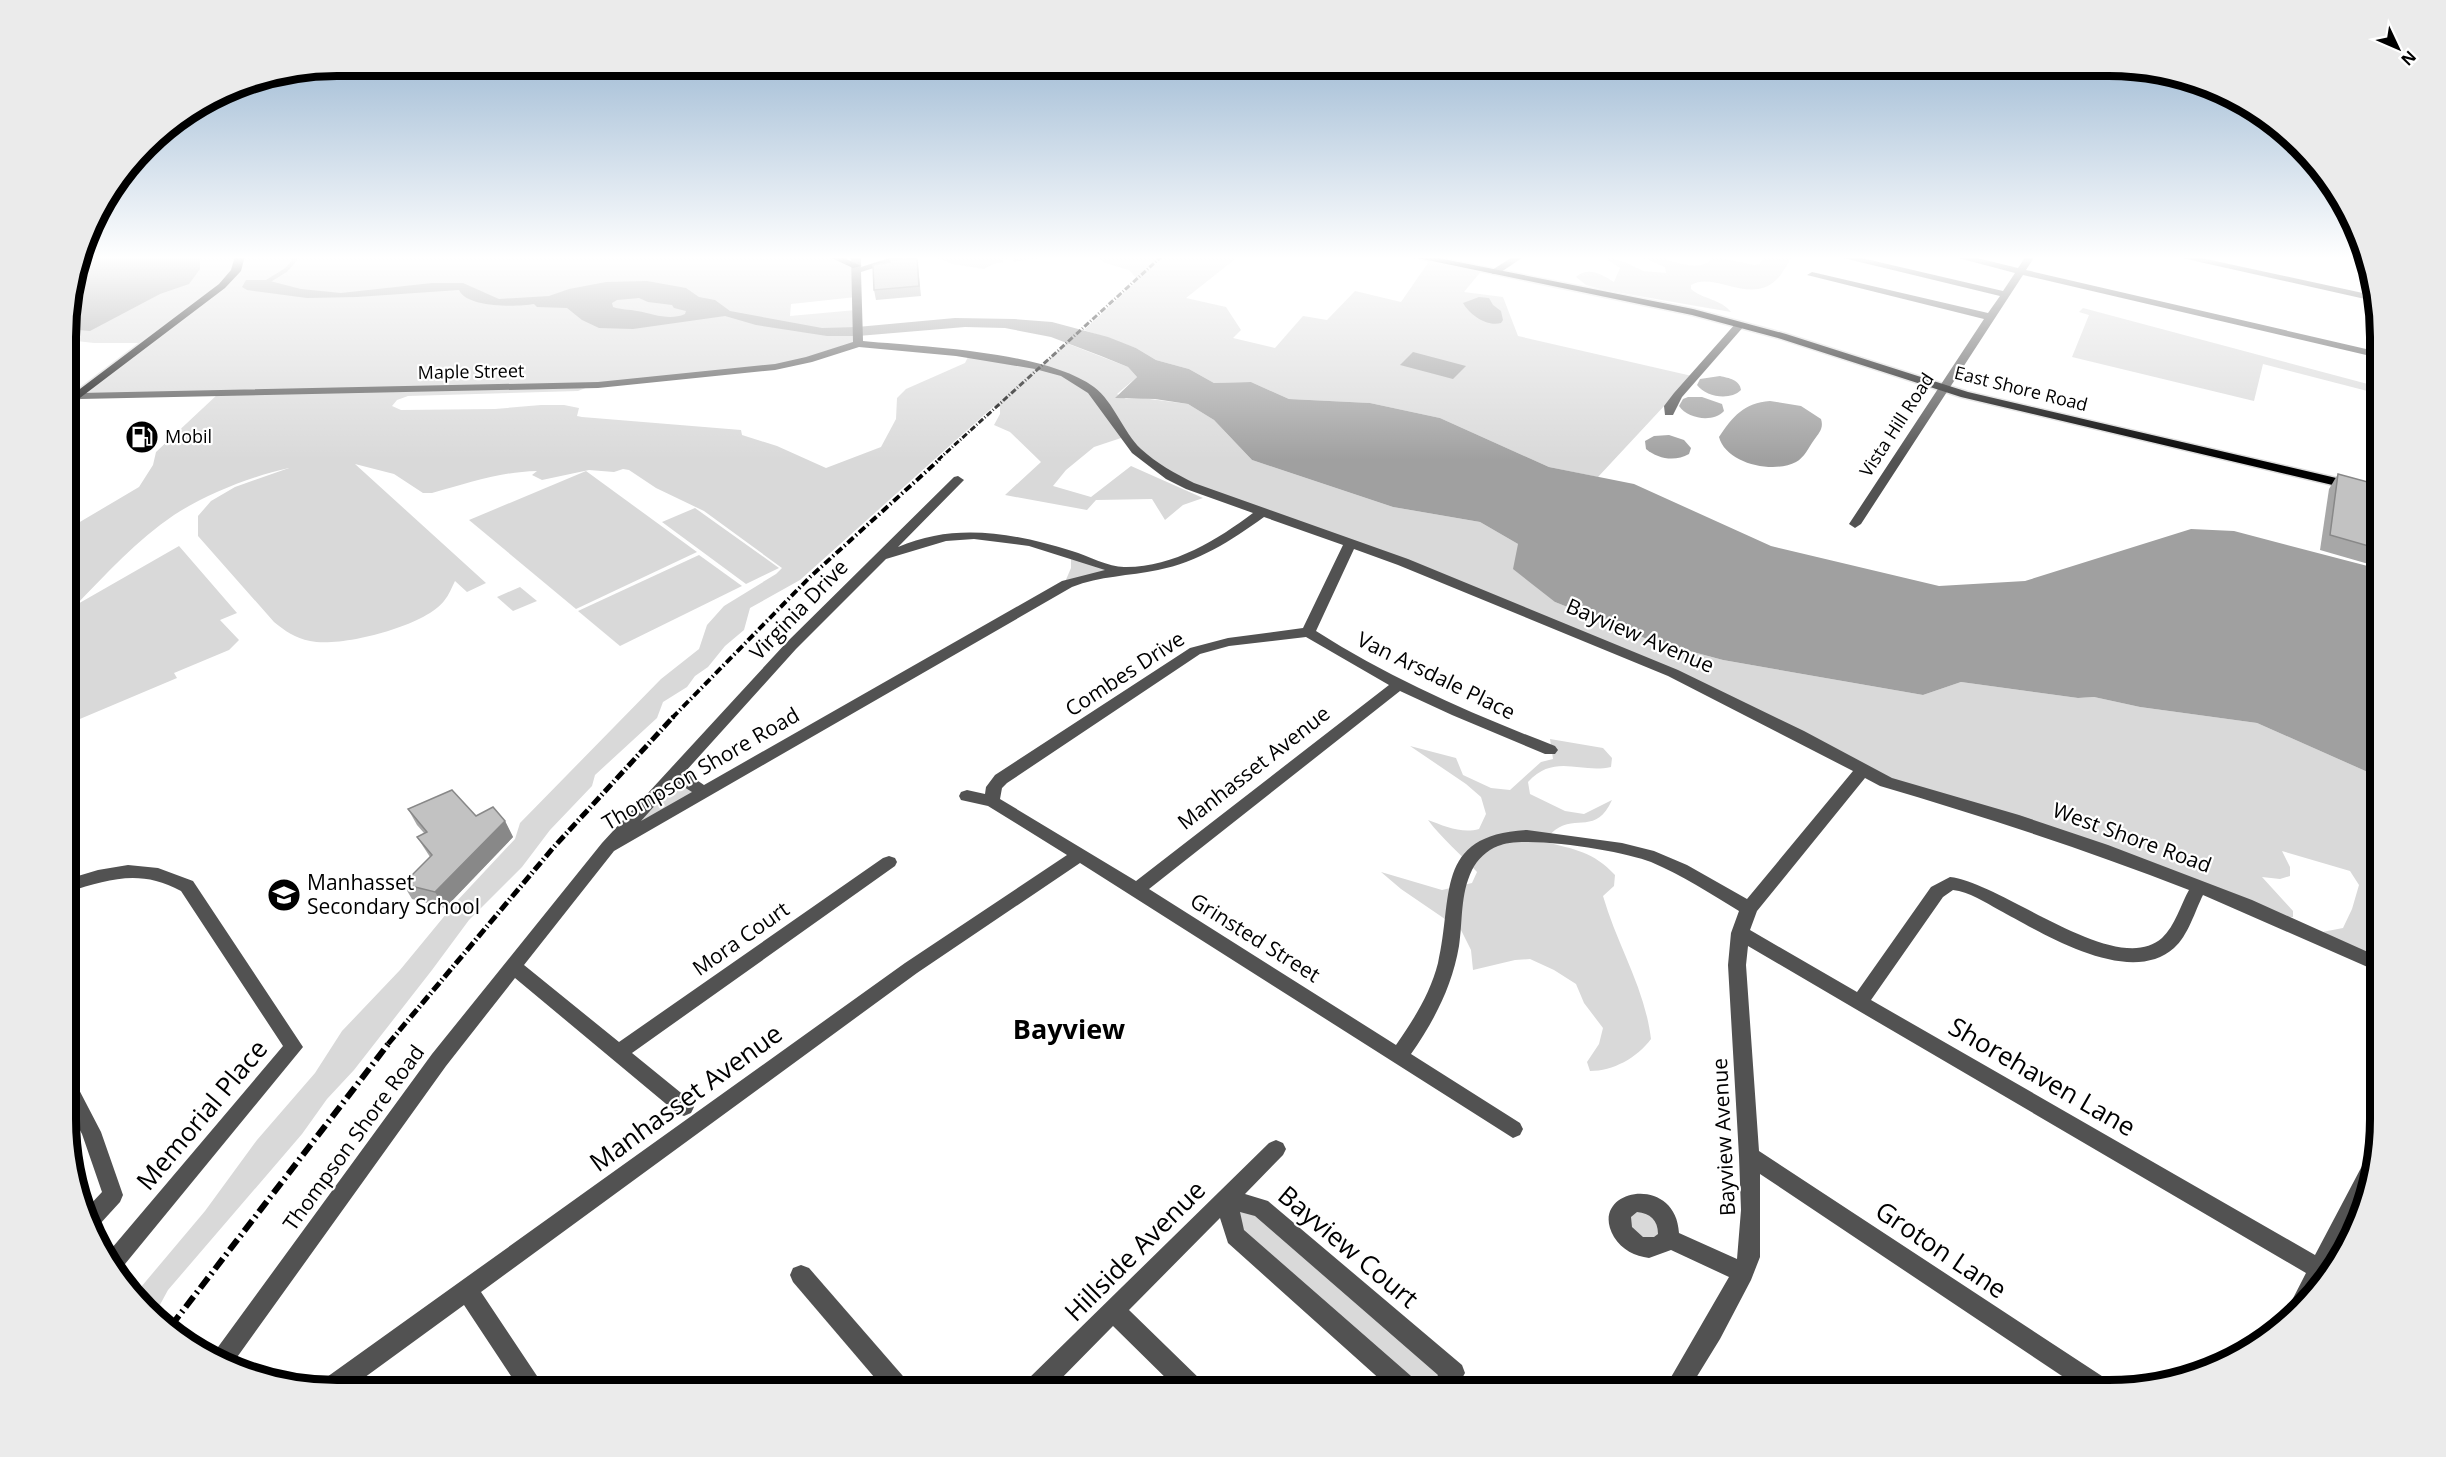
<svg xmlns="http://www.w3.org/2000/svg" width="2446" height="1457" font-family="'Open Sans',sans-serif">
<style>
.green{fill:#d9d9d9}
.water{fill:#a0a0a0;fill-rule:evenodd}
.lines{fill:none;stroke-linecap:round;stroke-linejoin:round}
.stream{stroke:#a0a0a0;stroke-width:4}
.major-casing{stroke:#dbdbdb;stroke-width:3}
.minor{fill:#525252;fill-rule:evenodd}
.major{fill:#000;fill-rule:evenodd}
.rail-far3{stroke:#000;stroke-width:3;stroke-dasharray:6 2 1 2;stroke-linecap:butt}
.rail-far2{stroke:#000;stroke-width:4;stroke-dasharray:8 3 1.5 3;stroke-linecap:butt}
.rail-far1{stroke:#000;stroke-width:5;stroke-dasharray:10 3 1.5 3;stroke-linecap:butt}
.rail{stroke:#000;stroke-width:6;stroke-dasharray:13 4.5 2 4.5;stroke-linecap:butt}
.wall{fill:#a7a7a7}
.shaded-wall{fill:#888}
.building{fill:#c2c2c2;stroke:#888;stroke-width:1.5}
.labels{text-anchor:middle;stroke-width:4.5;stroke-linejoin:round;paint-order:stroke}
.far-street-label{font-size:18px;fill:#000;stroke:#fff}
.far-poi-label{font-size:18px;fill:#000;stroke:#fff;text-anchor:start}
.street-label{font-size:21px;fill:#000;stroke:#fff}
.poi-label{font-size:21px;fill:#000;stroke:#fff;text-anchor:start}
.near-street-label{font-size:26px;fill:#000;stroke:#fff}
.near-neighbourhood-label{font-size:27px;font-weight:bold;fill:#000;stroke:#fff}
.rim{fill:none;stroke:#000;stroke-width:8}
</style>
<rect width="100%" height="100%" fill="#fff"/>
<g class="green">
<path d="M 82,256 L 856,256 L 856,297 L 791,304 L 790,316 L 856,310 L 858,344 L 784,366 L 588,387 L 578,391 L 408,396 L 397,400 L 392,406 L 401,410 L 495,409 L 541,405 L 564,405 L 579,408 L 577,416 L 582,417 L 741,430 L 742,435 L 777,446 L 826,468 L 881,447 L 896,419 L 897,398 L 906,389 L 965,363 L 969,355 L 1040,367 L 1066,343 L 1128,367 L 1137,377 L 1117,394 L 1126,399 L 1142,398 L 1188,404 L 1214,420 L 1252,460 L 1393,507 L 1480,522 L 1518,544 L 1555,602 L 1652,641 L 1723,660 L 1923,695 L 1961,682 L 2078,698 L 2094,697 L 2140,707 L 2257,723 L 2379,777 L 2379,965 L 2317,933 L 2343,928 L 2352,909 L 2359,885 L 2350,871 L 2282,851 L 2290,867 L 2290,876 L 2280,879 L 2262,877 L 2293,911 L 2293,917 L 2285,917 L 1897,785 L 1708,689 L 1514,608 L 1170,476 L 1124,437 L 1094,447 L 1066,470 L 1053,486 L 1091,497 L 1131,466 L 1203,498 L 1183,505 L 1165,520 L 1152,499 L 1096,500 L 1087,510 L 1005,495 L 1041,462 L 1010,432 L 994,425 L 1000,414 L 1000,407 L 994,406 L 800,580 L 750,608 L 744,630 L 725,646 L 708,667 L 695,676 L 687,687 L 663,702 L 657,718 L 595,775 L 592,786 L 550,830 L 522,867 L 469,920 L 432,970 L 354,1070 L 327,1099 L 302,1134 L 168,1290 L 156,1312 L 136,1293 L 205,1211 L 257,1140 L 315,1073 L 342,1031 L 400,970 L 456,902 L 515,839 L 520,823 L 661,679 L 699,649 L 707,625 L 724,606 L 776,574 L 782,568 L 704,511 L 656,488 L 629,470 L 623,469 L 614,472 L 589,470 L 542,480 L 532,475 L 537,471 C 498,472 469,483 432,493 L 423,493 L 394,474 L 355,464 L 486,583 L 467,592 L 455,581 C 452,587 449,595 444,601 C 425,626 341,648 310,641 C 295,638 285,631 274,622 L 198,536 L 198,516 L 211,501 L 235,487 L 289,468 C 252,476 206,494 174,515 C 137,540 106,574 76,605 L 179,546 L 237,613 L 220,620 L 239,640 L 229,650 L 174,673 L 177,678 L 68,724 L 68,529 L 139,487 L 153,465 L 156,452 L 218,394 L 80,395 L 148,343 L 94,343 L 68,340 L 68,302 Z"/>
<path d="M 932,256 L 1049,256 L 1014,262 L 1011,258 L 1002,259 L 1003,262 L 993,264 L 984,269 L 953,264 Z"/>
<path d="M 1094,256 L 1239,256 L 1186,298 L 1226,307 L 1241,330 L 1233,338 L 1275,348 L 1303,316 L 1327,320 L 1355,291 L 1401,302 L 1430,260 L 1483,269 L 1464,292 L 1503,297 L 1518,336 L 1692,376 L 1598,477 L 1549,467 L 1440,418 L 1370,403 L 1289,399 L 1251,382 L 1214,383 L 1189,369 L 1156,360 L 1136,348 L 1084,330 L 1138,280 L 1129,270 L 1105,263 Z"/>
<path d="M 1602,256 L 1625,262 L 1643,271 L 1666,273 L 1665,267 L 1639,256 L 1667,256 L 1666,260 C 1681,263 1698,271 1711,260 L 1710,256 L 1754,265 L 1760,264 L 1763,256 L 1792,256 C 1787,264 1783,274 1776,280 C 1750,305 1714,271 1691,285 L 1691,289 C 1702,299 1721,299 1731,312 L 1604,290 L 1586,285 L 1576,277 C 1589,266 1602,275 1614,282 L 1620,268 Z"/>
<path d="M 2083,308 L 2379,387 L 2379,394 L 2263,364 L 2254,401 L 2072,357 L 2089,315 L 2079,312 Z"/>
<path d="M 586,471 L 697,552 L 576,609 L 469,520 Z"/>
<path d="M 695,508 L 779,568 L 746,584 L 662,522 Z"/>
<path d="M 699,555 L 742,586 L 620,646 L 578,611 Z"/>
<path d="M 1071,559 L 1119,570 L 1065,582 L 1071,568 Z"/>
<path d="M 520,587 L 537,601 L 513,611 L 497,597 Z"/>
<path d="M 1550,739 L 1603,748 L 1612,758 L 1611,767 C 1580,774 1555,753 1528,782 L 1530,794 L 1565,811 L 1584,814 L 1612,800 C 1596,835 1577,814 1555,830 C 1551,833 1548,838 1545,842 C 1574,849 1594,852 1615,875 L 1614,886 L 1603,896 C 1617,945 1645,988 1651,1039 C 1637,1058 1613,1071 1590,1071 L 1587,1062 L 1599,1044 L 1603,1028 L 1584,1003 L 1576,984 L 1554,970 L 1530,959 L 1515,960 L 1473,970 L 1471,950 L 1461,930 L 1401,889 L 1381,872 L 1442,890 L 1472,883 L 1477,872 C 1461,854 1442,839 1428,820 C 1444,826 1462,834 1479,829 L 1486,814 L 1481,797 L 1466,784 L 1410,746 L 1456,758 L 1463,775 L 1491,788 L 1510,790 L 1541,762 L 1553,759 Z"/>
<path d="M 674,773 L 705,793 L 608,847 Z"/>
<path d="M 1226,1198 L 1261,1208 L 1454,1373 L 1440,1391 L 1411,1391 L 1235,1236 Z"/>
<path d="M 1629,1204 L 1668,1224 L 1650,1249 L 1619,1220 Z"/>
</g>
<g class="water">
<path d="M 82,256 L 200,256 L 200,269 L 189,284 L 160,294 L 90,331 L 68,329 L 68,302 Z"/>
<path d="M 246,280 L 266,280 L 301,289 L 341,293 L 432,283 L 463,283 L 499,299 L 549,296 L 569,289 L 606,282 L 647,281 L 686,288 L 699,297 L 715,300 L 730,311 L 822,328 L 857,327 L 955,318 L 1014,319 L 1052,322 L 1108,337 L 1136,348 L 1156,360 L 1189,369 L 1214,383 L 1251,382 L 1289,399 L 1370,403 L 1440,418 L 1549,467 L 1634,484 L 1771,546 L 1939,586 L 2025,581 L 2191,529 L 2234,531 L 2379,569 L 2379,777 L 2257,723 L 2140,707 L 2094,697 L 2078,698 L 1961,682 L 1923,695 L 1723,660 L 1652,641 L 1555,602 L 1513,569 L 1518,544 L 1480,522 L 1393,507 L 1252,460 L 1214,420 L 1188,404 L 1155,399 L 1115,398 L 1137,377 L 1128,367 L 1101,356 L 1051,337 L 1005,328 L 965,327 L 858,336 L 827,336 L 756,325 L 725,316 L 633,329 L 599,328 L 582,320 L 567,308 L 537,307 L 534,304 C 516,307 467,308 459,290 L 357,297 L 307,298 L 247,290 L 242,287 ZM 639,298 L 648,302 L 672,305 L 674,308 L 686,311 L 685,314 C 669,321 654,314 637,311 C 629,309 621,310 613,307 L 612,303 L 617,300 Z"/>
<path d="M 1479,297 L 1489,298 L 1493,305 L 1501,311 L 1503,320 L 1501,323 C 1487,327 1470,315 1463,303 Z"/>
<path d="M 1413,352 L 1466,366 L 1453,379 L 1400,365 Z"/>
<path d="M 1720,376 C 1729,378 1740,380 1741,390 C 1730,401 1706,397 1697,385 L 1700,379 Z"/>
<path d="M 1688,397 L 1702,397 L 1722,404 L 1724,411 C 1713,423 1688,419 1679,406 L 1683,399 Z"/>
<path d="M 1770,401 L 1801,406 L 1821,419 C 1824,428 1819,433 1814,440 C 1809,447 1804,458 1796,462 C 1774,474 1726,464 1719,437 C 1733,416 1744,403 1770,401 Z"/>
<path d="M 1669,435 L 1684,440 L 1691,448 L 1689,454 C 1675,462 1658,459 1646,449 L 1645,441 L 1654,436 Z"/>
</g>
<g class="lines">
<path class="stream" d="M 265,283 L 286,270 L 295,260 L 293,256"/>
<defs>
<g id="major">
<path d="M 235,256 L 245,256 L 241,271 L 225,288 L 68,407 L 68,398 L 219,284 L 231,270 Z"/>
<path d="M 827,256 L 840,256 L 861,266 L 853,268 Z"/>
<path d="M 1408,256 L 1428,256 L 1693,309 L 1786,334 L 1968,392 L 2379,488 L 2379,496 L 1961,397 L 1778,338 L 1692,315 Z"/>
</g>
</defs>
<use href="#major" class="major-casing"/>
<g class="minor">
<path d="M 851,256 L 861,256 L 861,267 L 896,256 L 911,256 L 861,272 L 863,341 C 925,347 1044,351 1094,387 C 1114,402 1123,432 1141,449 C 1156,463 1176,474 1194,483 L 1408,559 L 1678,670 L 1804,731 L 1892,778 L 2019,815 L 2108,845 L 2252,900 L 2379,957 L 2379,972 L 2203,895 C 2195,911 2188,936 2174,948 C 2129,988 2042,933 1999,910 C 1985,902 1969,892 1953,890 L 1943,897 L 1871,1000 L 2315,1255 L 2362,1166 L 2371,1165 C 2354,1221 2336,1285 2287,1322 L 2284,1316 L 2306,1273 L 1748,946 L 1746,965 L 1759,1151 L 2111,1382 L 2115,1390 L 2083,1390 L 1760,1174 L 1760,1257 L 1751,1280 L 1720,1339 L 1688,1391 L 1663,1391 L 1729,1277 L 1671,1250 L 1649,1258 C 1635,1256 1622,1250 1614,1237 C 1586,1189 1676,1172 1679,1233 L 1737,1259 L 1741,1210 L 1739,1156 L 1728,965 L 1731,933 L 1739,911 C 1711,894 1682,875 1651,862 C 1624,851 1524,834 1498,846 C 1487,850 1477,860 1472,870 C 1460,895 1463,920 1459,946 C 1452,987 1434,1021 1411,1054 L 1520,1123 L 1523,1129 L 1520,1135 L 1513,1138 L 1080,863 L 917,973 L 481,1292 L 547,1391 L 521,1391 L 464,1305 L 346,1391 L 317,1388 L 320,1382 L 905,963 L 1067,855 L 988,806 L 961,800 L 959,796 L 961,792 L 967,790 L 985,794 L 986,787 L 995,775 L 1190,648 L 1228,638 L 1303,628 L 1343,545 L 1264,517 C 1231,541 1198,562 1158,570 C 1129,576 1100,576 1072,587 L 614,851 L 524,965 L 619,1042 L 883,858 L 889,856 L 895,858 L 897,862 L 895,866 L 632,1053 L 691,1101 L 694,1107 L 691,1113 L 684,1116 L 677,1113 L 515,978 L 446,1066 L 230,1367 L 210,1358 L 432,1054 L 602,843 L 786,643 L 954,477 L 958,476 L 964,480 L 898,547 C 955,522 1014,533 1072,551 C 1088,556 1109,567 1124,567 C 1172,568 1217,540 1253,513 L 1186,489 L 1166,479 L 1132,453 L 1088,393 L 1061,376 L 1035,369 L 956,356 L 859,347 L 812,362 L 775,370 L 598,388 L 80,399 L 75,396 L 80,393 L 598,382 L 775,364 L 806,357 L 853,342 ZM 974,539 L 1029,546 L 1105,570 L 1062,581 L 704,785 L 685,772 L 796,649 L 886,559 L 946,541 ZM 1354,549 L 1398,565 L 1668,676 L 1853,771 L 1747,899 L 1687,865 L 1654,851 L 1622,843 L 1527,830 C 1433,835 1454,897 1438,963 C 1430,994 1414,1019 1396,1045 L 1149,889 L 1400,691 L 1452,715 L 1545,754 L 1555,754 L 1558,750 L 1555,746 C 1472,714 1391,679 1316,631 ZM 1306,637 L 1389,685 L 1136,881 L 1000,799 L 1002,788 L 1007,783 L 1200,654 L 1229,646 ZM 1865,778 L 1880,786 C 1985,817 2087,850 2189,890 C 2181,904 2175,926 2162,938 C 2116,979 2003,883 1950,877 L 1931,887 L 1857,992 L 1750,930 L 1757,911 ZM 676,782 L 692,792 L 641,821 ZM 1637,1212 C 1650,1213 1658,1220 1658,1234 L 1654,1237 L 1643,1237 L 1632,1227 L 1631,1217 Z"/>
<path d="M 1514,256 L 1525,256 L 1498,274 L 1492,274 L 1492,270 Z"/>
<path d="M 1835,256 L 1853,256 L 2003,291 L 2015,273 L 1951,256 L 1969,256 L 2018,268 L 2026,256 L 2035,256 L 2026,270 L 2379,352 L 2379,358 L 2023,275 L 1861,524 L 1855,528 L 1849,524 L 1984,319 L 1807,275 L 1812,272 L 1988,313 L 2000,296 Z"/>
<path d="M 2173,256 L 2192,256 L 2372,295 L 2374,301 Z"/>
<path d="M 1736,323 L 1745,325 L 1682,397 L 1673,415 L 1665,415 L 1664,406 L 1674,393 Z"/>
<path d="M 128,865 L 158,868 L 193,881 L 303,1047 L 116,1275 L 112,1270 L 106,1255 L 283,1046 L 181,891 C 140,869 110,879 68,892 L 68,879 L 98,870 Z"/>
<path d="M 68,1080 L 75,1082 L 101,1132 L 123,1195 L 120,1202 L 99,1225 L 95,1227 L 88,1207 L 102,1192 L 82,1134 L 68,1108 Z"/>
<path d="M 1276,1140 L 1283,1143 L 1286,1149 L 1283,1155 L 1245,1194 L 1268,1201 L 1462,1365 L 1465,1373 L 1455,1391 L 1429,1391 L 1438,1375 L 1255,1216 L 1240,1212 L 1244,1230 L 1419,1383 L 1422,1391 L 1393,1391 L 1228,1243 L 1220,1218 L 1129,1310 L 1204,1383 L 1207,1391 L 1179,1391 L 1113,1326 L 1049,1391 L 1021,1391 L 1024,1383 L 1269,1143 Z"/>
<path d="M 801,1265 L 809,1268 L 909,1383 L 912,1391 L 886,1391 L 793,1282 L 790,1275 L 793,1268 Z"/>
</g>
<use href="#major" class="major"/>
<path class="rail-far3" d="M 938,460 L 1162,256"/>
<path class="rail-far2" d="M 672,718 L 810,577 L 940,459"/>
<path class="rail-far1" d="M 388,1044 L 553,848 L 674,716"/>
<path class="rail" d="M 171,1326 L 389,1043"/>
</g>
<g class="wall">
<path d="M 918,267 L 921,296 L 876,300 L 874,290 Z"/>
<path d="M 2338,474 L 2379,485 L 2379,567 L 2320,550 L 2329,489 Z"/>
<path d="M 408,809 L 476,816 L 505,821 L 513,837 L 445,908 L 412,899 L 403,884 L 430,857 L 417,837 L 424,833 L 417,825 Z"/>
</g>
<path class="shaded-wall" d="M 505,821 L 513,837 L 445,908 L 435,892 Z"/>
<g class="building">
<path d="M 917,258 L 919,286 L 874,290 L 873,265 L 890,262 L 890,260 Z"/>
<path d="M 2338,474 L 2379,485 L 2379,549 L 2330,535 Z"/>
<path d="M 452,790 L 476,816 L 493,807 L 505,821 L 435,892 L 403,884 L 432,855 L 417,837 L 427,832 L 408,809 Z"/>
</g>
<linearGradient id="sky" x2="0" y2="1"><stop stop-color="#8baccb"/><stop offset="0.56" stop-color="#fff"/><stop offset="1" stop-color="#fff" stop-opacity="0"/></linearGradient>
<rect width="2446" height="460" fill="url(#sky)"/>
<defs>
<symbol id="fuel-disc" viewBox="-11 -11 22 22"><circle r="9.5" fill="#000" stroke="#fff"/><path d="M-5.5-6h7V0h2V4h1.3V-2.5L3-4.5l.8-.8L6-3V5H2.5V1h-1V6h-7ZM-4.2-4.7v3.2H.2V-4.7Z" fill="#fff"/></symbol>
<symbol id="school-disc" viewBox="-11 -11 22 22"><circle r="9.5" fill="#000" stroke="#fff"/><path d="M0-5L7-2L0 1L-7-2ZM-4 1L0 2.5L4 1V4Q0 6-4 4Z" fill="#fff"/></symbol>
</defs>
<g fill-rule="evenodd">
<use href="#fuel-disc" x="123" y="418" width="38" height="38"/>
<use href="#school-disc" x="265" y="876" width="38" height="38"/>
</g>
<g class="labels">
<g class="far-street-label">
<text transform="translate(471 372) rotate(-1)" y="6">Maple Street</text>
<text transform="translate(2021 389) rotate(14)" y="6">East Shore Road</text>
<text transform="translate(1897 425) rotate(-57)" y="6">Vista Hill Road</text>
</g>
<g class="far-poi-label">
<text x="165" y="443">Mobil</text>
</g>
<g class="street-label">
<text transform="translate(799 610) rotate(-46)" y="7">Virginia Drive</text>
<text transform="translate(1640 636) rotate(23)" y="7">Bayview Avenue</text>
<text transform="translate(1125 674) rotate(-33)" y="7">Combes Drive</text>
<text transform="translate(1436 676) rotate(26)" y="7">Van Arsdale Place</text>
<text transform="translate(1254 768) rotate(-38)" y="7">Manhasset Avenue</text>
<text transform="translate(701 769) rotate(-30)" y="7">Thompson Shore Road</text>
<text transform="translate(2132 838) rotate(20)" y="7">West Shore Road</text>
<text transform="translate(1255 938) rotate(32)" y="7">Grinsted Street</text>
<text transform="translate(741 939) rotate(-35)" y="7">Mora Court</text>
<text transform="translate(1724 1137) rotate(-93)" y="7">Bayview Avenue</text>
<text transform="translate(354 1138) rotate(-54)" y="7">Thompson Shore Road</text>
</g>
<g class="poi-label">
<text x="307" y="890">Manhasset<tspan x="307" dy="24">Secondary School</tspan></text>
</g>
<g class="near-street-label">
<text transform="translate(2042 1077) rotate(30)" y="9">Shorehaven Lane</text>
<text transform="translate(686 1098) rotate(-36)" y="9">Manhasset Avenue</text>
<text transform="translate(202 1115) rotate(-50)" y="9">Memorial Place</text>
<text transform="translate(1348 1247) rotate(40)" y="9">Bayview Court</text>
<text transform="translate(1941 1250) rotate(34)" y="9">Groton Lane</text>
<text transform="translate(1135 1251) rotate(-45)" y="9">Hillside Avenue</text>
</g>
<g class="near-neighbourhood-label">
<text x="1069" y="1039">Bayview</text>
</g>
</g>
<path d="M0 0H2446V1457H0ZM337 76H2109A261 261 0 0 1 2370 337V1119A261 261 0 0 1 2109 1380H337A261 261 0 0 1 76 1119V337A261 261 0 0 1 337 76Z" fill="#ebebeb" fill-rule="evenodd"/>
<path class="rim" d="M337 76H2109A261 261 0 0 1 2370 337V1119A261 261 0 0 1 2109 1380H337A261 261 0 0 1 76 1119V337A261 261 0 0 1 337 76Z"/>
<g transform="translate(2398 48) rotate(134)" stroke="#ffffff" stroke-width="4.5" paint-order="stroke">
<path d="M0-4.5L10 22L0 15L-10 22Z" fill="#000000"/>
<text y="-9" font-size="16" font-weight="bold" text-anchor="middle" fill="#000000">N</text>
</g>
</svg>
